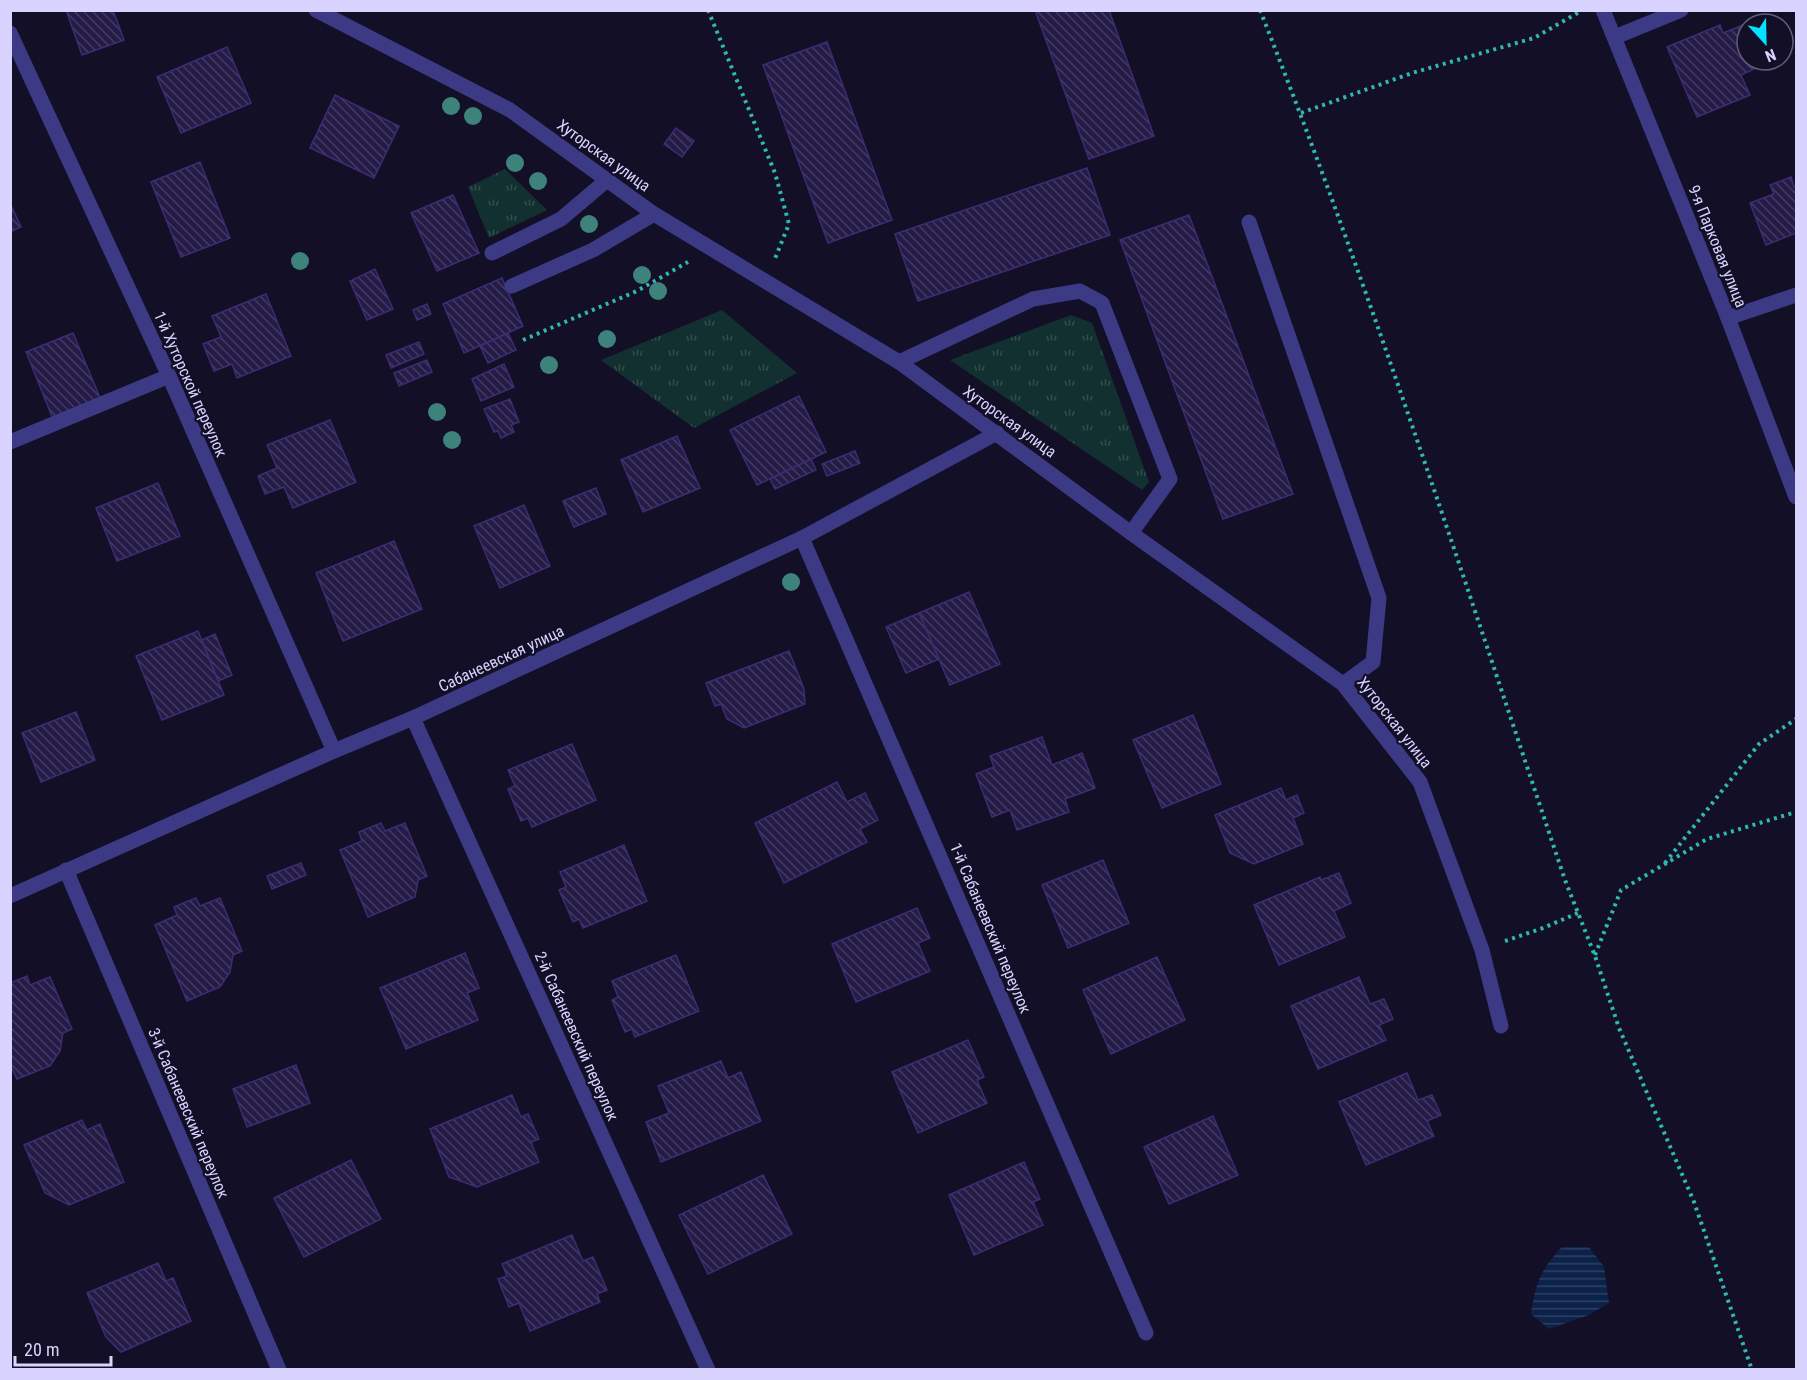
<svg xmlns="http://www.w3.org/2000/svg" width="1807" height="1380" font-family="'Roboto Condensed',sans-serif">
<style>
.grass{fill:url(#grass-tufts)}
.water{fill:url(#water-rules)}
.building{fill:url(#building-back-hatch);stroke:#3b2d73;stroke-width:1.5}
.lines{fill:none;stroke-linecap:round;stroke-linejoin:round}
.path{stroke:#2fb8b0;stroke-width:4;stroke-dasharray:3 4.5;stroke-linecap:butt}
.minor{stroke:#3d3a85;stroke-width:15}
.tree{fill:#3d827b}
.labels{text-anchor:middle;stroke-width:4.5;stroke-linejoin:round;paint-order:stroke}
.street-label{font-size:16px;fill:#d9d4ff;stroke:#130f26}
</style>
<defs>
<pattern id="grass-tufts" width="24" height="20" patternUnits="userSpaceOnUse" patternTransform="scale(1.5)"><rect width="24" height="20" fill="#12302f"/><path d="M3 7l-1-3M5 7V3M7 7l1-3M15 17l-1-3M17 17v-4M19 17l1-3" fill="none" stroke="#344d4e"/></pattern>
<pattern id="water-rules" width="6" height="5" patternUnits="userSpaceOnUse" patternTransform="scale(1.5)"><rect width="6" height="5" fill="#0c2248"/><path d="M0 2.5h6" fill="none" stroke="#2f4163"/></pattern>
<pattern id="building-back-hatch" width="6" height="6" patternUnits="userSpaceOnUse" patternTransform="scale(1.5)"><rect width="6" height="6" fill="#241b47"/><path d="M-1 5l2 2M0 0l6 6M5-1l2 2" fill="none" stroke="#433b63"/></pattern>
</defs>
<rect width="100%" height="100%" fill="#130f26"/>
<g class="grass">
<path d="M 505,169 L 547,210 L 489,238 L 468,187 Z"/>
<path d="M 722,310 L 797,373 L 694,428 L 601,360 Z"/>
<path d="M 1071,315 L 1092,323 L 1149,482 L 1142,490 L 950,360 Z"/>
</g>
<path class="water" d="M 1562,1247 L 1589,1247 L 1604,1267 L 1609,1303 L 1589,1315 L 1549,1329 L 1531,1314 C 1535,1284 1541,1269 1562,1247 Z"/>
<g class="building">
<path d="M 66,10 L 113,10 L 124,40 L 82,55 Z"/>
<path d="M 1035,10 L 1109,10 L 1154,136 L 1089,159 Z"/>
<path d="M 1720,25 L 1723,33 L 1743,25 L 1747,35 L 1747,60 L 1758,60 L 1760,66 L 1741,75 L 1750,95 L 1697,117 L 1667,47 Z"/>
<path d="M 827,42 L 892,220 L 828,243 L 763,65 Z"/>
<path d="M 227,47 L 251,103 L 181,133 L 157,77 Z"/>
<path d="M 335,95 L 399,126 L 374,178 L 310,148 Z"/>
<path d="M 676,128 L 694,141 L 682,157 L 664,144 Z"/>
<path d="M 200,162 L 230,238 L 181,257 L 151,182 Z"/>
<path d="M 1087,168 L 1110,235 L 918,301 L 895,234 Z"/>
<path d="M 1791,177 L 1794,187 L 1796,186 L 1796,233 L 1766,245 L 1750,203 L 1774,194 L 1770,185 Z"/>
<path d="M 453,195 L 479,253 L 437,271 L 411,213 Z"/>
<path d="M 10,203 L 21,227 L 10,232 Z"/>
<path d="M 1189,215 L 1293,494 L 1223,519 L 1120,240 Z"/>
<path d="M 375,269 L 393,309 L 367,320 L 350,281 Z"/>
<path d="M 502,278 L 523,326 L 464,353 L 443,304 Z"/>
<path d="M 266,294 L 291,356 L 237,378 L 232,364 L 214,371 L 203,344 L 221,337 L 212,316 Z"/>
<path d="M 427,304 L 431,314 L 417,320 L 413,310 Z"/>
<path d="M 73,333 L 101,400 L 53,419 L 26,352 Z"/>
<path d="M 508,333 L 516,350 L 488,363 L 480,346 Z"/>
<path d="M 419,342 L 424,354 L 391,368 L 386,355 Z"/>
<path d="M 427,360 L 432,372 L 399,386 L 394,373 Z"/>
<path d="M 504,364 L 514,387 L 481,401 L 472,379 Z"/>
<path d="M 799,396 L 826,452 L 757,485 L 730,430 Z"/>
<path d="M 510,399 L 519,422 L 511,425 L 514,432 L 501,438 L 498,431 L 494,432 L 484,409 Z"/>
<path d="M 330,420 L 356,482 L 293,508 L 284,487 L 265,494 L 258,476 L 277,468 L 267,445 Z"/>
<path d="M 677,436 L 700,488 L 643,512 L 621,460 Z"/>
<path d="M 855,451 L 860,463 L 827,476 L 822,464 Z"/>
<path d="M 811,459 L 816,470 L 775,489 L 770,479 Z"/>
<path d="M 158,483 L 180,536 L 117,561 L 96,508 Z"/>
<path d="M 596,488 L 606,514 L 574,527 L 563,501 Z"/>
<path d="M 524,505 L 550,566 L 500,588 L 474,526 Z"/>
<path d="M 394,541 L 422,609 L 343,641 L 316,573 Z"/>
<path d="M 969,592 L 1000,664 L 950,685 L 919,613 Z"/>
<path d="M 919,613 L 939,659 L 906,673 L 886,627 Z"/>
<path d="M 198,631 L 224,695 L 162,720 L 136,656 Z"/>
<path d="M 215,634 L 232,675 L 218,681 L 202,640 Z"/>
<path d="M 789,651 L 804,689 L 805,704 L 744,728 L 727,719 L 721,704 L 715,706 L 706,683 Z"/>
<path d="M 76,712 L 95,760 L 41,782 L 22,733 Z"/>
<path d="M 1193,715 L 1221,784 L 1162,808 L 1133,740 Z"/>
<path d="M 1042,737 L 1052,765 L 1082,753 L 1095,788 L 1065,799 L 1069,812 L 1017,830 L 1010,810 L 992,817 L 976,774 L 994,767 L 990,756 Z"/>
<path d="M 572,744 L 596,800 L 532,827 L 528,818 L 521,821 L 508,789 L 515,786 L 508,770 Z"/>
<path d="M 837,782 L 847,802 L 865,793 L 878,820 L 860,829 L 867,842 L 784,883 L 755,823 Z"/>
<path d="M 1281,788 L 1286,800 L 1297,795 L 1304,813 L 1293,818 L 1303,844 L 1254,864 L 1230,853 L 1215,815 Z"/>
<path d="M 381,823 L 385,831 L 405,823 L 427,876 L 418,880 L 415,897 L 368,917 L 340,850 L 362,841 L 359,832 Z"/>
<path d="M 624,845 L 647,901 L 583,928 L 579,919 L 573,922 L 559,890 L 566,887 L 560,872 Z"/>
<path d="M 1103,860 L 1129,923 L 1068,948 L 1042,885 Z"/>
<path d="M 301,863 L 306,875 L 272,889 L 267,876 Z"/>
<path d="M 1339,873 L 1351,903 L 1334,911 L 1345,937 L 1279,965 L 1254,905 L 1320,877 L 1321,880 Z"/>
<path d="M 196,898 L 200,906 L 220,898 L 242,951 L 233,955 L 230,972 L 220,987 L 187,1001 L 155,925 L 177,915 L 174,907 Z"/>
<path d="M 917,908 L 930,938 L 918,943 L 930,971 L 856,1002 L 832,944 Z"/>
<path d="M 465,953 L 479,988 L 467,993 L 478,1020 L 406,1049 L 380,988 Z"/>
<path d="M 676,955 L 699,1011 L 635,1037 L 632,1029 L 625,1032 L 612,1000 L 618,997 L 612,981 Z"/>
<path d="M 1157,957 L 1185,1020 L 1111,1054 L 1083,990 Z"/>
<path d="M 27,976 L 30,985 L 50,977 L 72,1029 L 63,1033 L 60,1051 L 50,1066 L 17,1079 L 10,1064 L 10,983 Z"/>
<path d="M 1359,977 L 1370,1004 L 1384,999 L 1393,1019 L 1379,1025 L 1386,1040 L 1318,1069 L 1291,1006 Z"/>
<path d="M 968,1040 L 984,1077 L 977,1080 L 987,1103 L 918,1133 L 892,1072 Z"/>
<path d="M 721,1061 L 728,1078 L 741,1072 L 761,1121 L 661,1162 L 646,1122 L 669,1113 L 658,1086 Z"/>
<path d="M 296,1065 L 310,1103 L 247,1127 L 233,1089 Z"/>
<path d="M 1407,1073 L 1418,1100 L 1432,1095 L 1441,1115 L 1427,1121 L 1434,1136 L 1366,1165 L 1339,1102 Z"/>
<path d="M 512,1095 L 521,1117 L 528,1114 L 539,1139 L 531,1142 L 539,1162 L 477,1187 L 449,1177 L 430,1129 Z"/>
<path d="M 1213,1116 L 1238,1175 L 1169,1204 L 1144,1147 Z"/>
<path d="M 82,1120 L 87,1130 L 100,1124 L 124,1182 L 69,1205 L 45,1193 L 24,1145 Z"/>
<path d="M 351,1160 L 381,1219 L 304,1257 L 274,1198 Z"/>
<path d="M 1024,1162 L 1040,1199 L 1033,1202 L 1043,1225 L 974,1255 L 949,1195 Z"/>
<path d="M 763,1175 L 792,1234 L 708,1274 L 679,1215 Z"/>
<path d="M 572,1235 L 583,1261 L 593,1257 L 607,1290 L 597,1294 L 600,1302 L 530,1331 L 519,1303 L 509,1307 L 498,1279 L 507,1276 L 502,1264 Z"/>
<path d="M 158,1263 L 166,1281 L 173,1278 L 191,1321 L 121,1352 L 106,1337 L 87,1293 Z"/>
</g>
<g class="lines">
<g class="path">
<path d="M 708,10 L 775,173 L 789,224 L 774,261"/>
<path d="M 1260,10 C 1373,296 1467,589 1565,880 L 1595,956 L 1619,1028 L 1694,1202 L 1752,1370"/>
<path d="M 1301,113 L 1412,73 L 1534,38 L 1581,11"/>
<path d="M 523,340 L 637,291 L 688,262"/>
<path d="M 1665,863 L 1759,744 L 1796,719"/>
<path d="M 1505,941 L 1543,928 L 1578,913"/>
<path d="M 1595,955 L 1621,890 L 1707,839 L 1796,812"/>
</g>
<g class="minor">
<path d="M 316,10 L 510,110 L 654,214 L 899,362 L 1131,533 L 1343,684 L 1420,782 L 1482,950 L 1501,1026"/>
<path d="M 1603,10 L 1728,318 L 1796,497"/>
<path d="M 10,33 L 169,376 L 334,751"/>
<path d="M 1615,37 L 1681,10"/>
<path d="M 1249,222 L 1379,598 L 1373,662 L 1343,684"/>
<path d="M 492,253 L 561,219 L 607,180"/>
<path d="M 512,286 L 593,250 L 654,214"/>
<path d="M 1728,318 L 1796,295"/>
<path d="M 899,362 L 1033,299 L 1080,291 L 1102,303 L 1170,479 L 1131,533"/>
<path d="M 10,442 L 169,376"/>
<path d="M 802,538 L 1146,1333"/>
<path d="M 413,718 L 708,1370"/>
<path d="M 66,870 L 279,1370"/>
<path d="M 10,896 L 334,751 L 413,718 L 802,538 L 997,433"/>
</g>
</g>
<g class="tree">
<circle cx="451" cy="106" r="9"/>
<circle cx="473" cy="116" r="9"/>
<circle cx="515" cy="163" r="9"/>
<circle cx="538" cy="181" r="9"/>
<circle cx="589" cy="224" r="9"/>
<circle cx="300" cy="261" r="9"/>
<circle cx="642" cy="275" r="9"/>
<circle cx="658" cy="291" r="9"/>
<circle cx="607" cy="339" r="9"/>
<circle cx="549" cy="365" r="9"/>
<circle cx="437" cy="412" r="9"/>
<circle cx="452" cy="440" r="9"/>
<circle cx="791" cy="582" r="9"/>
</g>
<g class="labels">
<g class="street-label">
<text transform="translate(604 155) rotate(36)" y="6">Хуторская улица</text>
<text transform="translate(1718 246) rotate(68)" y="6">9-я Парковая улица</text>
<text transform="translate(191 384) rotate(66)" y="6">1-й Хуторской переулок</text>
<text transform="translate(1010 421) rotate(36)" y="6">Хуторская улица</text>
<text transform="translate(501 658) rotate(-25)" y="6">Сабанеевская улица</text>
<text transform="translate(1395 722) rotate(52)" y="6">Хуторская улица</text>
<text transform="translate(991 928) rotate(67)" y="6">1-й Сабанеевский переулок</text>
<text transform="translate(577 1036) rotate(66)" y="6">2-й Сабанеевский переулок</text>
<text transform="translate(189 1113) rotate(67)" y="6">3-й Сабанеевский переулок</text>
</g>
</g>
<rect width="1807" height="1380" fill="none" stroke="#d9d4ff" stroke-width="24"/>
<g transform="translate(1765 42) rotate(158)"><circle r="28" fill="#130f26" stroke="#625e7d" stroke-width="1.5"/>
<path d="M0-4.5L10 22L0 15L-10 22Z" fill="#00e5ff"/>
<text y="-9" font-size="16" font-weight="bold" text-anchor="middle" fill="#d9d4ff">N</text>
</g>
<path d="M15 1356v9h96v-9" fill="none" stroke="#d9d4ff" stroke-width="3"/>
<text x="24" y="1356" font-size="18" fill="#d9d4ff" stroke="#130f26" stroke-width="4.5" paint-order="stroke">20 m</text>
</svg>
